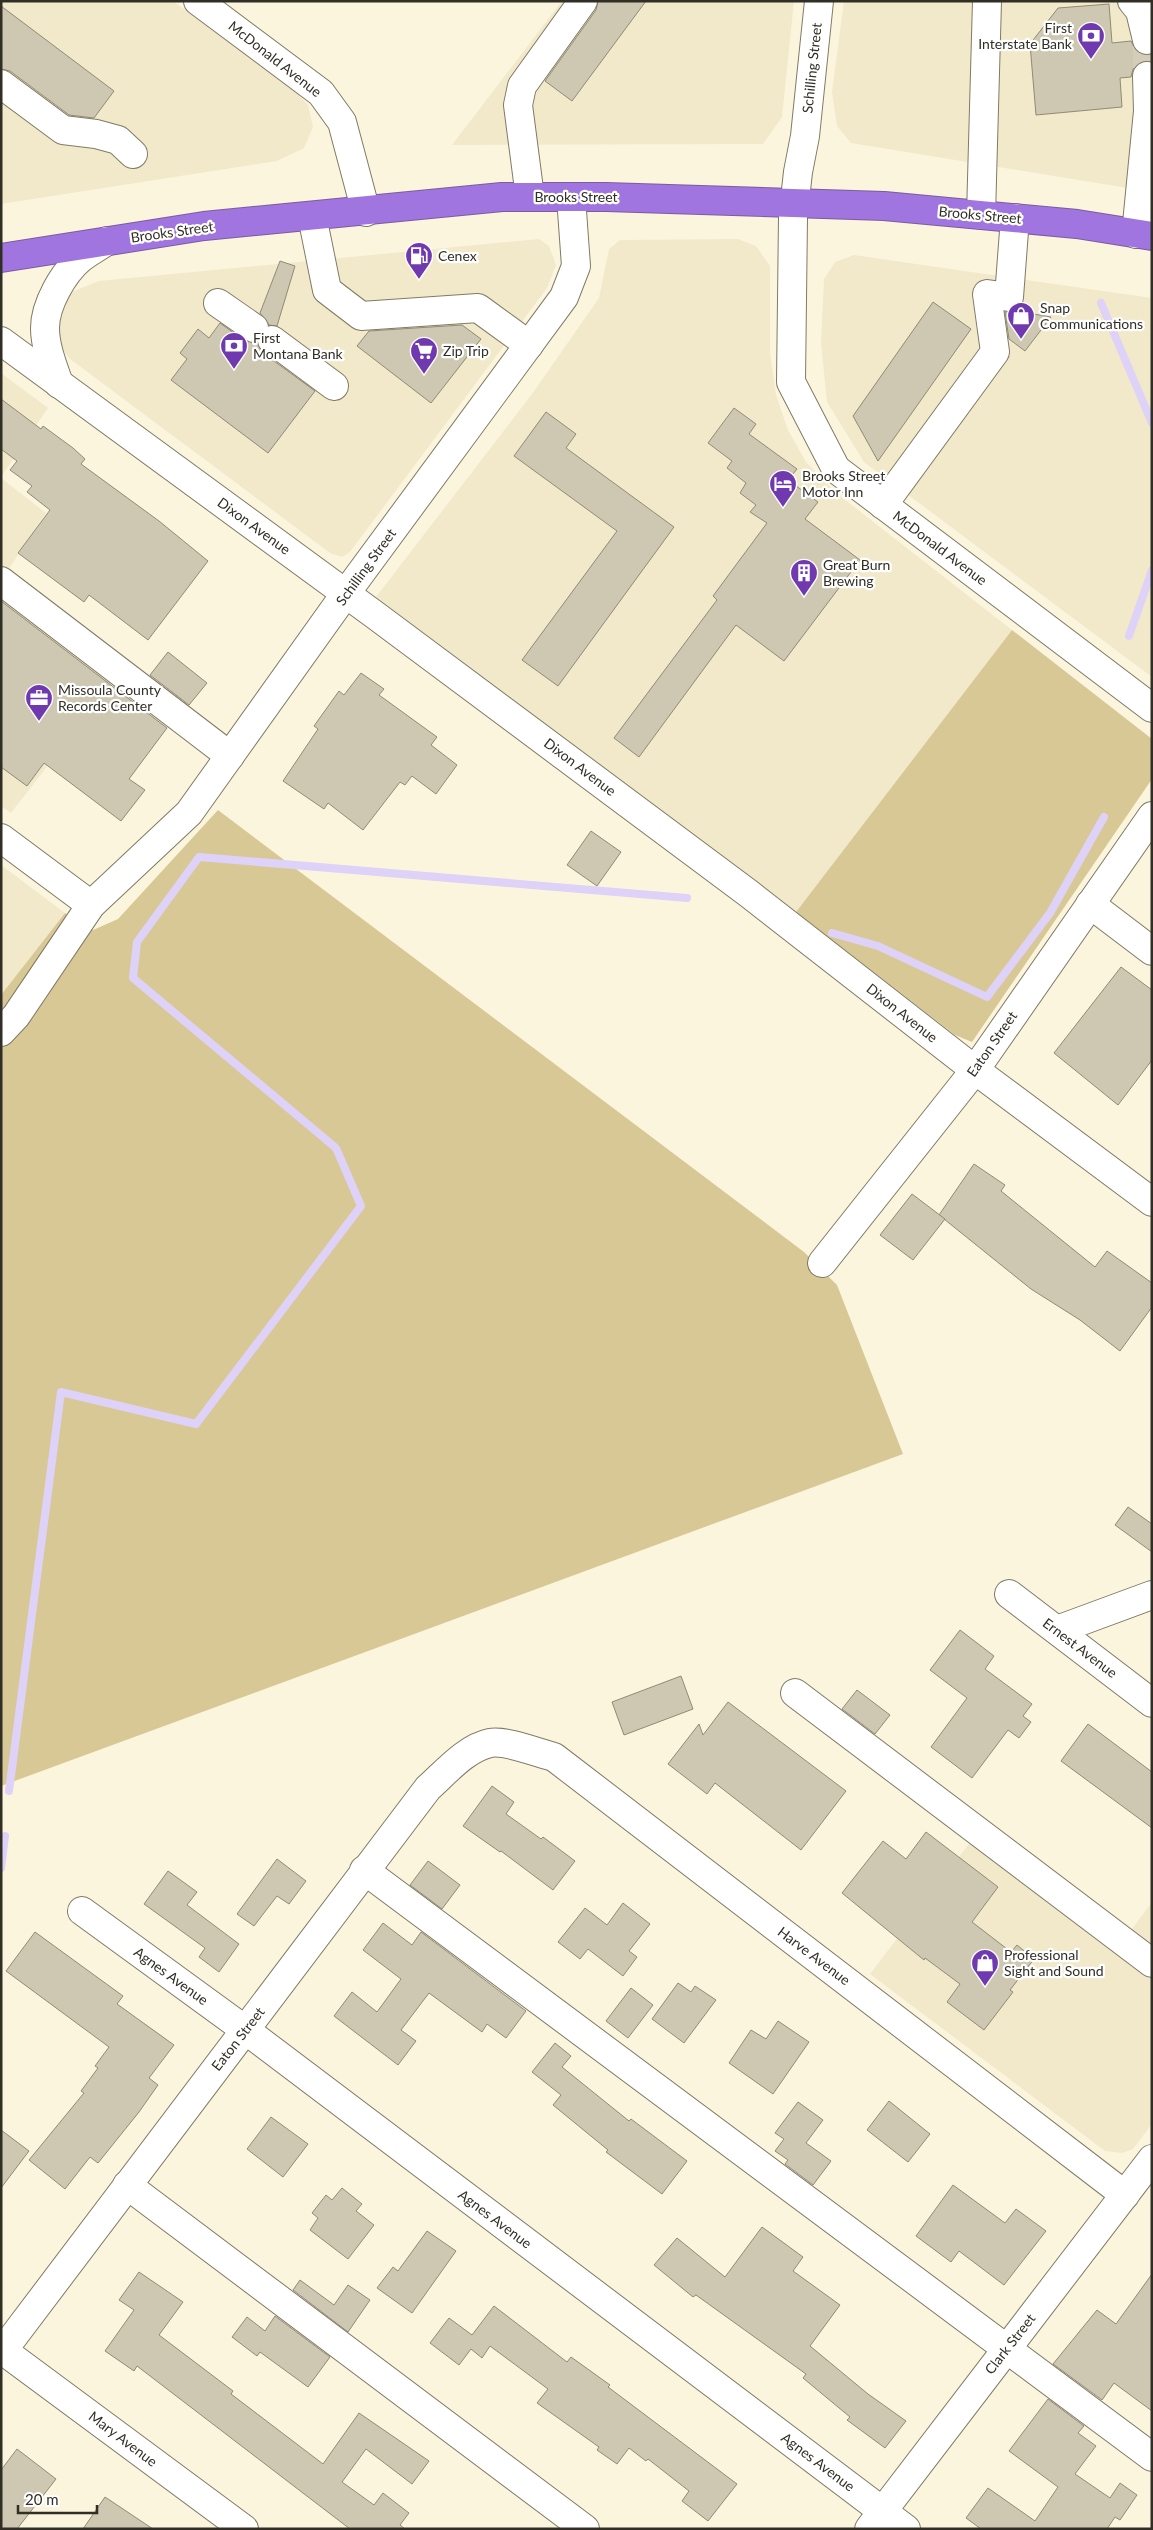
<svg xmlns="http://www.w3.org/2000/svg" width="1153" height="2530" font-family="Lato,sans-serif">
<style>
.built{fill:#f2e9cb}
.green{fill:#d8c895}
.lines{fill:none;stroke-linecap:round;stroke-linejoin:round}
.stream{stroke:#dfd2f8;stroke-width:8}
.building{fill:#cec7b1;stroke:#918a75}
.minor-tunnel{stroke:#d3cdb9;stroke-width:28;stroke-dasharray:28 14;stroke-linecap:butt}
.minor-casing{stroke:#807a65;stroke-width:30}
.highway-casing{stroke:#7a5c9f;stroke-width:30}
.minor{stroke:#fff;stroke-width:28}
.highway{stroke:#a175e0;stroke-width:28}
.labels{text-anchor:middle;stroke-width:4.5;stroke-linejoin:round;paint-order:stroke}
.poi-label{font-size:14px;fill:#312e25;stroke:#fff;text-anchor:start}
.street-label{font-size:14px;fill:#312e25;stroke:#fff}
</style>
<rect width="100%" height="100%" fill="#fcf5de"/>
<g class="built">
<path d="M 1,1 L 173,1 L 295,91 L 308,105 L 313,127 L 304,148 L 277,161 L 1,204 Z"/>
<path d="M 562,1 L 794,1 L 782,117 L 763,144 L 452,145 Z"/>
<path d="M 844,1 L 1152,1 L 1152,192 L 851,143 L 837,126 L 832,92 Z"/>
<path d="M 539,239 L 549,246 L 556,265 L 547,288 L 350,552 L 342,557 L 330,553 L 70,359 L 56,340 L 56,309 L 64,295 L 99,281 Z"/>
<path d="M 738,239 L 756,246 L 770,266 L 770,352 L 776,395 L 788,430 L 806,462 L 835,492 L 1012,630 L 796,912 L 376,597 L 532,394 L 599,298 L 609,249 L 620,240 Z"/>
<path d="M 854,255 L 1152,298 L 1152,677 L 864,462 L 827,402 L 821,343 L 824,279 L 835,262 Z"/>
<path d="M 1,373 L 48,408 L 1,477 Z"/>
<path d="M 1,478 L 46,513 L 6,573 L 125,666 L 11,813 L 1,806 Z"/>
<path d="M 1,865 L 65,913 L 1,995 Z"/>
<path d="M 978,1832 L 1123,1941 L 1152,1902 L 1152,2124 L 1133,2149 L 1122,2153 L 1105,2151 L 870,1974 Z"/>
</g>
<g class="green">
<path d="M 1012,630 L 1152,739 L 1152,779 L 972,1042 L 955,1035 L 796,912 Z"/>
<path d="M 218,810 L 804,1252 L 837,1285 L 903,1454 L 1,1786 L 1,995 L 65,913 L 93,930 L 118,919 Z"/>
</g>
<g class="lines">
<g class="stream">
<path d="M 1101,303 L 1152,423"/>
<path d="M 1129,636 L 1152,570"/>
<path d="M 832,933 L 878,946 L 987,997 L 1050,913 L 1104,817"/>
<path d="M 9,1791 L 61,1392 L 196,1424 L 361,1206 L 336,1148 L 133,978 L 137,942 L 199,857 L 687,898"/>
<path d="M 1,1868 L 5,1836"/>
</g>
</g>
<g class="building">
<path d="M 598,1 L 646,1 L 572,101 L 545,81 L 596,10 Z"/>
<path d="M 1109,4 L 1112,43 L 1131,41 L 1136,51 L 1143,55 L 1152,55 L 1152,62 L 1138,63 L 1133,69 L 1131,77 L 1120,78 L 1122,107 L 1036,115 L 1030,44 L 1058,8 Z"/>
<path d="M 1,6 L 114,91 L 94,118 L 69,115 L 10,71 L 1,69 Z"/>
<path d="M 280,261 L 295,266 L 277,326 L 269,325 L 260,313 Z"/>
<path d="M 933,302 L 971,329 L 878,461 L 853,416 Z"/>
<path d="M 1016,311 L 1051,317 L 1025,351 L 1009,339 L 1005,312 Z"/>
<path d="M 220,323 L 245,341 L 257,343 L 263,353 L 315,391 L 268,453 L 171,380 L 187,359 L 180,353 L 198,329 L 209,338 Z"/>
<path d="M 462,325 L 481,339 L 431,403 L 357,346 L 369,331 Z"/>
<path d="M 1,399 L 41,429 L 43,426 L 73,448 L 85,459 L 81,464 L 159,521 L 208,561 L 148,640 L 89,595 L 84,602 L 18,553 L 50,510 L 27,492 L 32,486 L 10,470 L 17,461 L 1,449 Z"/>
<path d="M 734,408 L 756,424 L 749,434 L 797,469 L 788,480 L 818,502 L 805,519 L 860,560 L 784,661 L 736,625 L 639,757 L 614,738 L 717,600 L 713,596 L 767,523 L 750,512 L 756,505 L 740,493 L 746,483 L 727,468 L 732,461 L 708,443 Z"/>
<path d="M 546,412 L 576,434 L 566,448 L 674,527 L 558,686 L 522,660 L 617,531 L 514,456 Z"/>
<path d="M 1,601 L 167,728 L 129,779 L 145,790 L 121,821 L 44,763 L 27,786 L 1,767 Z"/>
<path d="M 168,652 L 207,683 L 189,705 L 150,675 Z"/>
<path d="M 361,673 L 384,689 L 379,695 L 437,737 L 431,745 L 457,765 L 436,794 L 412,776 L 405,785 L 400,782 L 363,830 L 328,803 L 324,809 L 283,781 L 318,729 L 314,726 L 339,691 L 344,695 Z"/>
<path d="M 591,831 L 621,852 L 597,886 L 567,865 Z"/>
<path d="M 1121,967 L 1152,990 L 1152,1060 L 1118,1105 L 1054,1053 Z"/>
<path d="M 974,1164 L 1005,1185 L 1001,1191 L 1095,1267 L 1107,1251 L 1152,1283 L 1152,1307 L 1120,1351 L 1080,1320 L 1031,1289 L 939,1215 Z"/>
<path d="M 912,1194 L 945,1219 L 913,1260 L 880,1235 Z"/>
<path d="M 1128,1507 L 1152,1524 L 1152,1552 L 1115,1525 Z"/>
<path d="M 960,1630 L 994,1656 L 985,1669 L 1032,1704 L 1023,1716 L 1031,1722 L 1019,1738 L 1008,1730 L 972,1778 L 931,1747 L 967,1698 L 930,1670 Z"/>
<path d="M 681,1676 L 693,1709 L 624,1735 L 612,1702 Z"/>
<path d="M 857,1690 L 890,1715 L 875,1734 L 842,1709 Z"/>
<path d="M 728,1702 L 846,1791 L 801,1850 L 715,1783 L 707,1794 L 668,1764 L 699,1724 L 703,1735 Z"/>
<path d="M 1088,1724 L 1152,1772 L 1152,1828 L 1061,1761 Z"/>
<path d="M 492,1786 L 514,1802 L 506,1814 L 541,1839 L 543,1837 L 575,1861 L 553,1890 L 501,1851 L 500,1852 L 463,1826 Z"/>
<path d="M 926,1832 L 998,1887 L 972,1922 L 1011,1952 L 1017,1945 L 1034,1959 L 1010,1990 L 1013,1992 L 984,2030 L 947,2002 L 960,1984 L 925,1958 L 924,1960 L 842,1893 L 883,1841 L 906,1859 Z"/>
<path d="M 277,1859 L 306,1881 L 289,1904 L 277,1896 L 254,1926 L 237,1914 Z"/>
<path d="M 428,1861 L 460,1885 L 442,1909 L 410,1885 Z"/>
<path d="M 168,1871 L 197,1892 L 187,1905 L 239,1944 L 219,1972 L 199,1957 L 205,1948 L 144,1904 Z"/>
<path d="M 623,1903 L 650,1924 L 629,1951 L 637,1957 L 623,1976 L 588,1949 L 580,1959 L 558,1942 L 585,1908 L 607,1925 Z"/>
<path d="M 383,1923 L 412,1945 L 421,1932 L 526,2011 L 506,2038 L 487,2024 L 482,2032 L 429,1993 L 401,2030 L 416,2041 L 398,2065 L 334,2016 L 352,1992 L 377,2012 L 401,1979 L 363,1950 Z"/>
<path d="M 35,1932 L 123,1996 L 117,2004 L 174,2045 L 149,2078 L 158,2085 L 139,2112 L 98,2163 L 90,2157 L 65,2189 L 29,2160 L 84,2093 L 81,2091 L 98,2068 L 95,2066 L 109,2047 L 6,1971 Z"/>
<path d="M 678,1983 L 691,1992 L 695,1986 L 716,2000 L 684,2043 L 652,2019 Z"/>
<path d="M 631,1988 L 653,2005 L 628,2038 L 606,2021 Z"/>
<path d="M 778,2021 L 809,2042 L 773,2094 L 729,2063 L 751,2030 L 766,2039 Z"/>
<path d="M 555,2043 L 571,2056 L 562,2067 L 629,2121 L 631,2119 L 687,2161 L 662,2194 L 606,2152 L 608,2150 L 553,2105 L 561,2095 L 532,2072 Z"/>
<path d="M 889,2101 L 930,2134 L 908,2162 L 867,2130 Z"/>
<path d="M 798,2102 L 823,2120 L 806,2143 L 831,2161 L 813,2185 L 785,2164 L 788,2160 L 775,2151 L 784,2139 L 775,2133 Z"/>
<path d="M 271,2117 L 308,2144 L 283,2177 L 247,2149 Z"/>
<path d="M 1,2130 L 29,2151 L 1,2188 Z"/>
<path d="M 953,2185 L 1005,2223 L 1016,2209 L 1046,2231 L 1004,2285 L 959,2251 L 951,2262 L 916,2236 Z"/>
<path d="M 342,2188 L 362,2204 L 356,2211 L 374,2225 L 348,2259 L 310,2230 L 318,2218 L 312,2213 L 326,2195 L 332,2200 Z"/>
<path d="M 762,2227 L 803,2257 L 793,2271 L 840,2305 L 810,2346 L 868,2394 L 906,2421 L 885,2448 L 847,2420 L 850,2417 L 803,2378 L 806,2374 L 696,2295 L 693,2297 L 654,2265 L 677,2238 L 725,2277 Z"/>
<path d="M 427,2231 L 456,2251 L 412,2313 L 377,2288 L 393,2267 L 398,2271 Z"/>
<path d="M 139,2272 L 183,2302 L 159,2335 L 233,2391 L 231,2394 L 323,2464 L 359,2413 L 429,2461 L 412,2484 L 366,2449 L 342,2482 L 374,2505 L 383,2493 L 409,2513 L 400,2525 L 405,2529 L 350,2529 L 137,2366 L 134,2371 L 105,2351 L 134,2310 L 119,2300 Z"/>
<path d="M 1152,2274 L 1152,2411 L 1114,2383 L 1102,2400 L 1053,2364 L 1097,2310 L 1116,2324 Z"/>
<path d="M 300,2280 L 334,2305 L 348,2285 L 370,2300 L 348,2332 L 293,2290 Z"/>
<path d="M 494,2306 L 567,2362 L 571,2357 L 610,2385 L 608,2387 L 737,2484 L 708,2521 L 682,2501 L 689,2491 L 648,2459 L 646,2461 L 629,2448 L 617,2464 L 597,2450 L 599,2447 L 537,2403 L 548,2389 L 490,2346 L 482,2358 L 471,2349 L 459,2365 L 430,2343 L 449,2318 L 472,2335 Z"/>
<path d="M 275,2316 L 330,2357 L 308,2387 L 260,2352 L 257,2356 L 232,2337 L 247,2317 L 265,2331 Z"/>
<path d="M 1048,2399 L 1084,2426 L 1078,2433 L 1096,2446 L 1075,2474 L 1110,2498 L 1120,2483 L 1137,2495 L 1120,2520 L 1115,2517 L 1107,2529 L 981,2529 L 966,2518 L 988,2488 L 1035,2521 L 1058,2487 L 1009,2451 Z"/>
<path d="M 17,2449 L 56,2479 L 17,2529 L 1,2529 L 1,2470 Z"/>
<path d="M 105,2497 L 153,2529 L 83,2529 Z"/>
</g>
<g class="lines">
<path class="minor-tunnel" d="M 1147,40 L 1147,76"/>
<defs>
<g id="minor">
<path d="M 198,1 L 321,93 L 342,122 L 366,212"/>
<path d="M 819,1 L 805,136 L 798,172 L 793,217 L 791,382 L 836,469 L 1152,708"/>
<path d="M 1132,1 L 1140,11 L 1147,40"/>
<path d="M 1,84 L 63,130 L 96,134 L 118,140 L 133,154"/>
<path d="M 530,197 L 518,105 L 522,86 L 583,1"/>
<path d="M 981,215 L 987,1"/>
<path d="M 312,216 L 327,290 L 361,316 L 478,308 L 529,345"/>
<path d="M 1136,234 L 1148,111 L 1147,76"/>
<path d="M 218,303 L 254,328"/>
<path d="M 272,340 L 334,386"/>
<path d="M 1,341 L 375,615 L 748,893 L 975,1070 L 1152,1202"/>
<path d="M 59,384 C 53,366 45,347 45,328 C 45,305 63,273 81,258 C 89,252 98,247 107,241"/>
<path d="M 883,505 L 995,352 L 987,294 L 1009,297 L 1015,218"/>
<path d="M 1,581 L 230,756"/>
<path d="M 1,838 L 91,905"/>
<path d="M 1090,904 L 1152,951"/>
<path d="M 1,1032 L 16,1016 L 91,905 L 189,813 L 346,593 L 564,297 L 576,266 L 571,197"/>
<path d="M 822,1263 L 975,1070 L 1152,816"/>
<path d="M 1009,1594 L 1152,1703"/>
<path d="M 1057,1630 L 1152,1595"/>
<path d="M 795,1693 L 1152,1963"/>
<path d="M 364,1870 L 1152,2457"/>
<path d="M 82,1911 L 244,2029 L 906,2529"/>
<path d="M 127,2185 L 585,2529"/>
<path d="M 1,2349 L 244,2529"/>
<path d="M 1,2353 L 428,1788 C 446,1772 466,1748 490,1743 C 506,1740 538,1753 554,1757 L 1125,2195"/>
<path d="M 869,2529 L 1152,2159"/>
</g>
<path id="highway" d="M 1,258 L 204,226 L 502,197 L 606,197 L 884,206 L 1077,224 L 1152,236"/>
</defs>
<use href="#minor" class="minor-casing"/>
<use href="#highway" class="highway-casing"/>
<use href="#minor" class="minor"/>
<use href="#highway" class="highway"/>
</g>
<defs>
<symbol id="bank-pin" viewBox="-11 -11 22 30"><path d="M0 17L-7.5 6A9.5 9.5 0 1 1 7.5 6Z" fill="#7039af" stroke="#fff"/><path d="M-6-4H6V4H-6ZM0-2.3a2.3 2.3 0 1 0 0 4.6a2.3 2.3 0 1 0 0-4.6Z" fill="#fff"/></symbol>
<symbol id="fuel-pin" viewBox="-11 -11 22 30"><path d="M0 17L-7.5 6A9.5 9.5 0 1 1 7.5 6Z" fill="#7039af" stroke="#fff"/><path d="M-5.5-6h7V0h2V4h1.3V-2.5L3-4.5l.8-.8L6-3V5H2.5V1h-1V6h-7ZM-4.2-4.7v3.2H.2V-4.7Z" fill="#fff"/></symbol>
<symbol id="shop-pin" viewBox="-11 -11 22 30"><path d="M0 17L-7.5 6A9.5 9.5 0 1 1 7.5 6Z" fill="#7039af" stroke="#fff"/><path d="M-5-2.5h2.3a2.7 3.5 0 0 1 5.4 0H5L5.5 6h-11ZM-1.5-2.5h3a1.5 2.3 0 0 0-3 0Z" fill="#fff"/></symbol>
<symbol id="supermarket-pin" viewBox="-11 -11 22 30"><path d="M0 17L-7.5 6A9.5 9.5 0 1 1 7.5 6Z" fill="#7039af" stroke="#fff"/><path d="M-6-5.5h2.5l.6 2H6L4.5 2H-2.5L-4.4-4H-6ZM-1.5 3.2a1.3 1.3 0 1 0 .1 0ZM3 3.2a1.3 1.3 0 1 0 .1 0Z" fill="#fff"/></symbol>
<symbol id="hotel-pin" viewBox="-11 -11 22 30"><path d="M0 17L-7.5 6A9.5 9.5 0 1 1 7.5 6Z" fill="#7039af" stroke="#fff"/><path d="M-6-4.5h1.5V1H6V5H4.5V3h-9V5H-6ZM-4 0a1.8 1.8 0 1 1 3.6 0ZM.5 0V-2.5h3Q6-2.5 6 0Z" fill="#fff"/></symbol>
<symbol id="building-pin" viewBox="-11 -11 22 30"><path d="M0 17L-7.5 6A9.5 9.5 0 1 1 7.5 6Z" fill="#7039af" stroke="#fff"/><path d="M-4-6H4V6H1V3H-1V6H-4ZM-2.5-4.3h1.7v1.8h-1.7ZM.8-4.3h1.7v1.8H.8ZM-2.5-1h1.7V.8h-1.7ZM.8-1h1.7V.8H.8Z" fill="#fff"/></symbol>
<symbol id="office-pin" viewBox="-11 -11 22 30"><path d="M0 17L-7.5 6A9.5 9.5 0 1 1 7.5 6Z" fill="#7039af" stroke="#fff"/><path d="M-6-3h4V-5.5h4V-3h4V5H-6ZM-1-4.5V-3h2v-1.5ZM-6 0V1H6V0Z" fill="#fff"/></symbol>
</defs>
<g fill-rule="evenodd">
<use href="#bank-pin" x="1075" y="20" width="32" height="43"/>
<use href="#fuel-pin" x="403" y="240" width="32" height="43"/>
<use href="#shop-pin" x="1005" y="300" width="32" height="43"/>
<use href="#bank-pin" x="218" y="330" width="32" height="43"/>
<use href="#supermarket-pin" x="408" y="335" width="32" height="43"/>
<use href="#hotel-pin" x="767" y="468" width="32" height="43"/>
<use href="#building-pin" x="788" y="557" width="32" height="43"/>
<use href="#office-pin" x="23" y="682" width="32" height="43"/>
<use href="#shop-pin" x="969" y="1947" width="32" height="43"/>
</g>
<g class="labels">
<g class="poi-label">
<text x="1072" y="33" text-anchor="end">First<tspan x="1072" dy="16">Interstate Bank</tspan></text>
<text x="438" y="261">Cenex</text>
<text x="1040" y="313">Snap<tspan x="1040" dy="16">Communications</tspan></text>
<text x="253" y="343">First<tspan x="253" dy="16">Montana Bank</tspan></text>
<text x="443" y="356">Zip Trip</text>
<text x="802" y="481">Brooks Street<tspan x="802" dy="16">Motor Inn</tspan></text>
<text x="823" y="570">Great Burn<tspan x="823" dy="16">Brewing</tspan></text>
<text x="58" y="695">Missoula County<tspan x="58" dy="16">Records Center</tspan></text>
<text x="1004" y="1960">Professional<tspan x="1004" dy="16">Sight and Sound</tspan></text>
</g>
<g class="street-label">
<text transform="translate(275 59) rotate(38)" y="5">McDonald Avenue</text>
<text transform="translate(812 68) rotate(-84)" y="5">Schilling Street</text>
<text x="576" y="202">Brooks Street</text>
<text transform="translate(980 215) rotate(5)" y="5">Brooks Street</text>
<text transform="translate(172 232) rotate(-8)" y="5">Brooks Street</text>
<text transform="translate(254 526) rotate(36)" y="5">Dixon Avenue</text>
<text transform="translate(940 548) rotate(37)" y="5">McDonald Avenue</text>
<text transform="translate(366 567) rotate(-54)" y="5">Schilling Street</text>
<text transform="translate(580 767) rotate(37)" y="5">Dixon Avenue</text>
<text transform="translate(902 1013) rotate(38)" y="5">Dixon Avenue</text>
<text transform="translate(992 1044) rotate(-55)" y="5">Eaton Street</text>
<text transform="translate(1080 1648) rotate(37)" y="5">Ernest Avenue</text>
<text transform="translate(814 1956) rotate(37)" y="5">Harve Avenue</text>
<text transform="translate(171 1976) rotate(36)" y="5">Agnes Avenue</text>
<text transform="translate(238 2039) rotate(-52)" y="5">Eaton Street</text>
<text transform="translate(495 2219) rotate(37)" y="5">Agnes Avenue</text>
<text transform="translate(1010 2344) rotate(-52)" y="5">Clark Street</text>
<text transform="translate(123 2439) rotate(37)" y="5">Mary Avenue</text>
<text transform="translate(818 2462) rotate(37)" y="5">Agnes Avenue</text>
</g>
</g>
<rect width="1153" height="2530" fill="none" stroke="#312e25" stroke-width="5"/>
<path d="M18 2505v8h79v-8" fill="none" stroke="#312e25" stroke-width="2.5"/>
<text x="25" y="2505" font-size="15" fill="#312e25" stroke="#ffffff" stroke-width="4" paint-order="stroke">20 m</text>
</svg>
